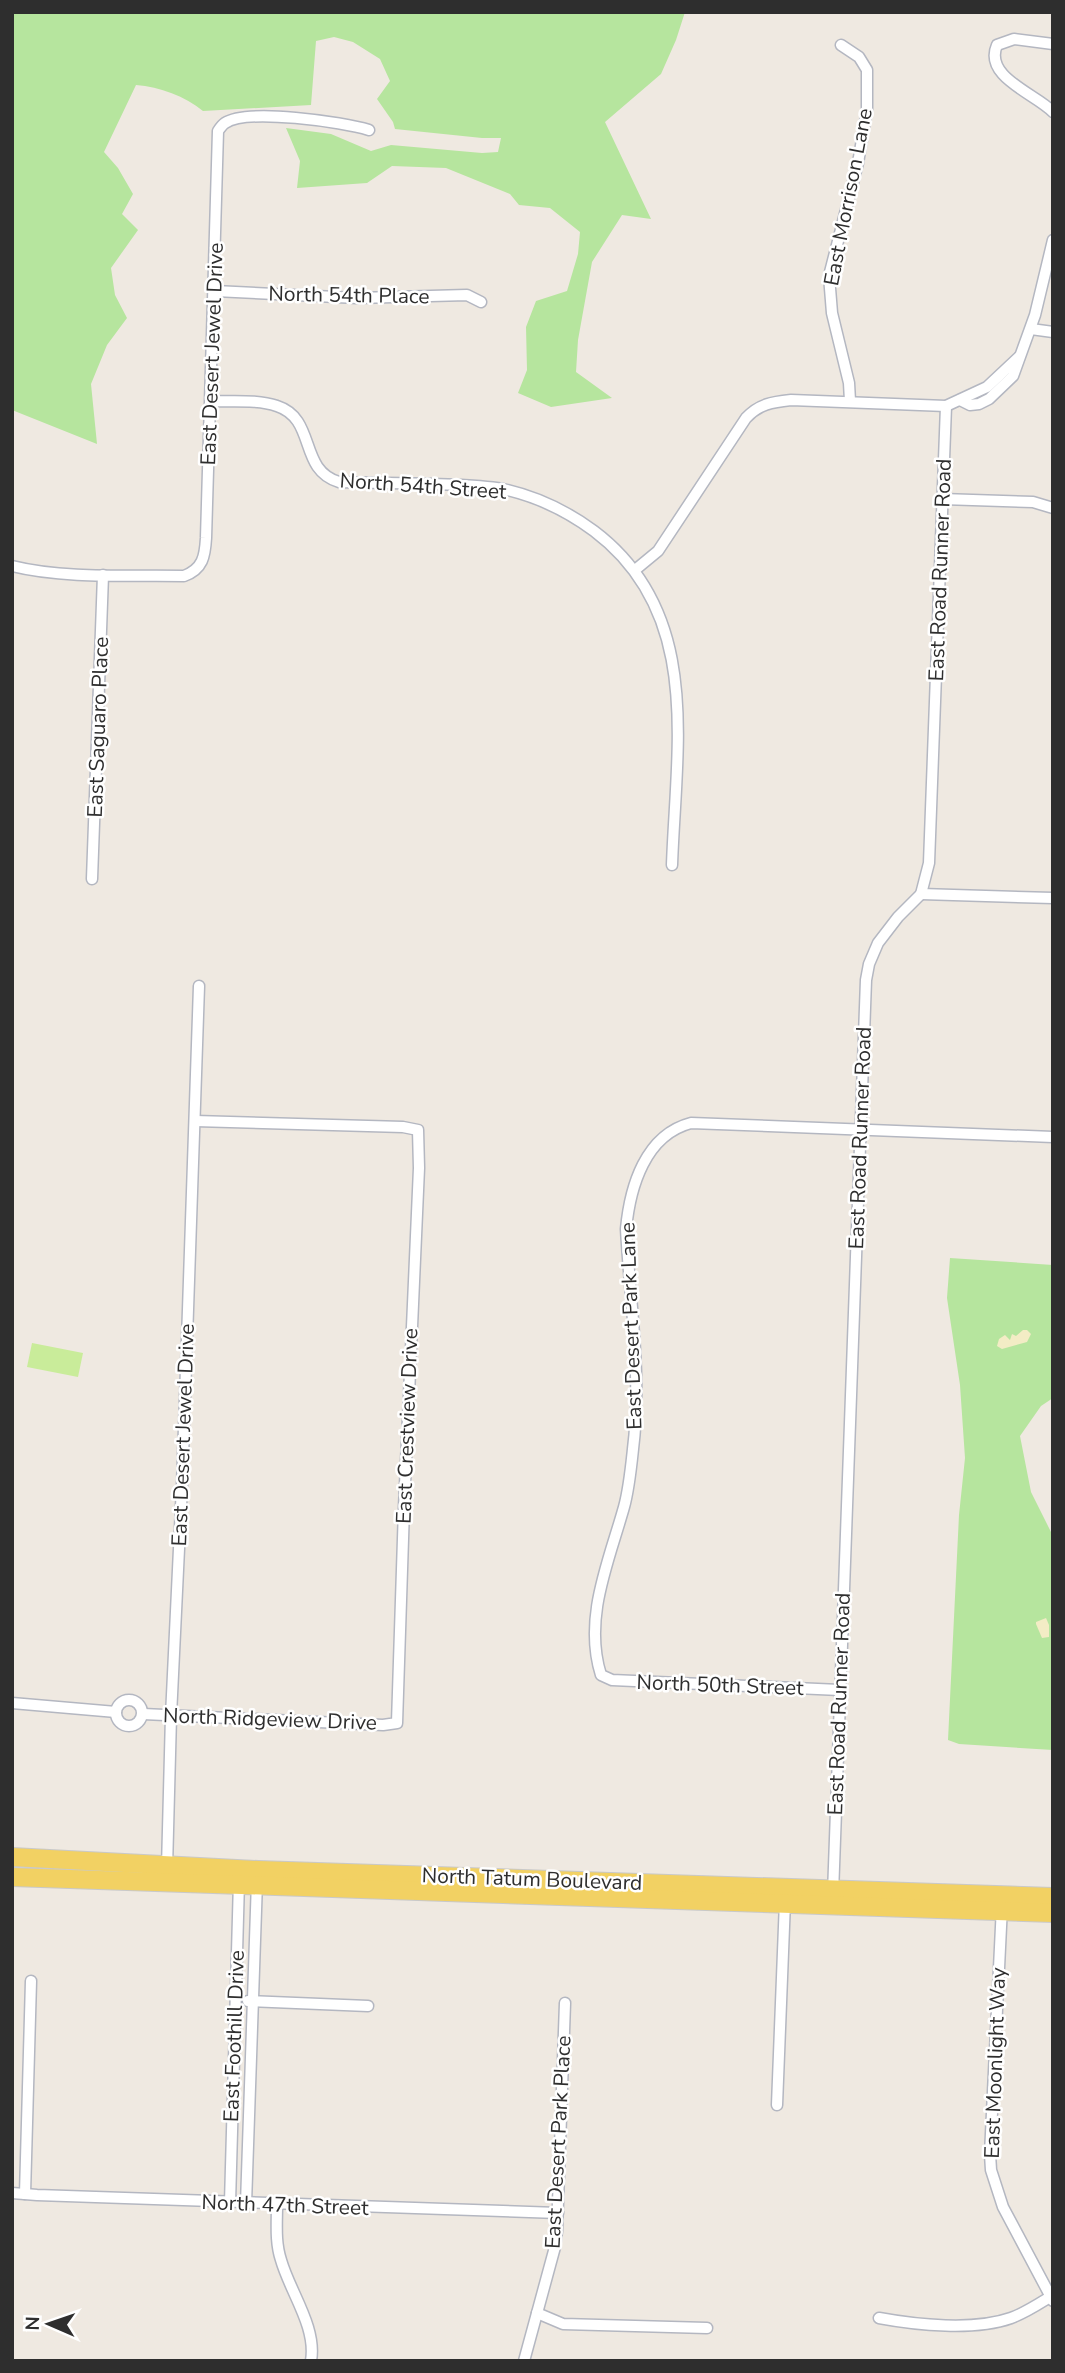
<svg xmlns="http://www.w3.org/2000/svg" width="1065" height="2373" font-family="'Nunito Sans',sans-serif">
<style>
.green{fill:#b6e59e}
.sand{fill:#f3ecc5}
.pitch{fill:#c9ec9a}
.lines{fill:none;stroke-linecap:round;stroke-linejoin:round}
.street-casing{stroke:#b4b7c1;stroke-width:13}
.primary-casing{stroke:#c9c9c9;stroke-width:20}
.street{stroke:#fff;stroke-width:10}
.primary{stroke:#f2d163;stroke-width:18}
.labels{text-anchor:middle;stroke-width:5;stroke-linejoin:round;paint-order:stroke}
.street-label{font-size:21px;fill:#2e2e2e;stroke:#fff}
</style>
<rect width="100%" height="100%" fill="#efe9e1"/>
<g class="green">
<path d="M 12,12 L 685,12 L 676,40 L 661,74 L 605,122 L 651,219 L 622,215 L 592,262 L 578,340 L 576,372 L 612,398 L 551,407 L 518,393 L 527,370 L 526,327 L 536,301 L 567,291 L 578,254 L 580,232 L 550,208 L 519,205 L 510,194 L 446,168 L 392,166 L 367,183 L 297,188 L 300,161 L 286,128 L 331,134 L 371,151 L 391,145 L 482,153 L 498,152 L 501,138 L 482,138 L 395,129 L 393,122 L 377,99 L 390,81 L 380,59 L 353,42 L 334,37 L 316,41 L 311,105 L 203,111 C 185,96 160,87 136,85 L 104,152 L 118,168 L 133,194 L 122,214 L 138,230 L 111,268 L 115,295 L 127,318 L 107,345 L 91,384 L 97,444 L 12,410 Z"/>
<path d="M 950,1258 L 1053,1265 L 1053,1398 L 1041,1406 L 1020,1436 L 1031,1492 L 1053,1536 L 1053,1750 L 959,1744 L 948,1740 L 959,1515 L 965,1458 L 960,1385 L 947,1298 Z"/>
</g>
<g class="sand">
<path d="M 1023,1330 L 1027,1330 L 1031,1334 L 1027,1342 L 1002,1349 L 997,1346 L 999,1339 L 1005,1335 L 1010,1340 L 1012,1334 L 1016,1336 Z"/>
<path d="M 1046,1618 L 1049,1625 L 1049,1637 L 1042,1638 L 1036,1624 L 1036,1622 Z"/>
</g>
<path class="pitch" d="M 32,1343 L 83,1353 L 78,1377 L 27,1367 Z"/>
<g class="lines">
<defs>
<g id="street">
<path d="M 1053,44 L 1014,39 L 997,45 C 983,77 1036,94 1053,112"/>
<path d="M 841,45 L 859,57 L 867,70 L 867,110 L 858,163 L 829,276 L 832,313 L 849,383 L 850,401"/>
<path d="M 215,291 L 357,298 L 467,295 L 481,302"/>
<path d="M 1031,329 L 1053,332"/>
<path d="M 960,400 L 970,405 L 979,404 L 989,399 L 1013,376 L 1035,315 L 1053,240"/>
<path d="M 212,401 C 232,402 257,399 277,406 C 317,419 298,470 339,482 C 371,483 402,483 434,484 C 457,485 480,485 503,489 C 535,496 567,511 594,531 C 703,613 676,746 672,865"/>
<path d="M 942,499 L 1033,502 L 1053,508"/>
<path d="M 12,566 C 64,579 130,575 184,576 C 203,569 205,556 206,538 L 218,131 C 220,128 222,125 225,123 C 247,108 343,122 369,130"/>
<path d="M 635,570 L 658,551 L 746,418 C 759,404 772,402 791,400 L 946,406 L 987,387 L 1019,357"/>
<path d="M 92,879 L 103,575"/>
<path d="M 921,894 L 1053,898"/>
<path d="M 840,1690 L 612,1680 L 601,1675 C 583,1618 609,1561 624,1507 C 629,1489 631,1468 633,1449 C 642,1377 630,1302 626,1229 C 630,1187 645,1135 691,1123 L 1053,1137"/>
<circle cx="129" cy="1713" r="13"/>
<path d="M 12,1703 L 116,1712"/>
<path d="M 143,1714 L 383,1725 L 397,1723 L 404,1508 L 419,1168 L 418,1130 L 403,1127 L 195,1121"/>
<path d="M 167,1868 L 171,1716 L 182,1486 L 199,986"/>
<path d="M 833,1894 L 866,980 L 869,964 L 878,943 L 898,917 L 921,894 L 929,863 L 946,406"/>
<path d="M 1002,1906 L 990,2154 L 991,2170 L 1003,2207 L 1053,2301"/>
<path d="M 248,2001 L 368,2006"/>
<path d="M 777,2105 L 785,1901"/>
<path d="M 12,2193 L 37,2195 L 558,2213"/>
<path d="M 25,2194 L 31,1981"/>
<path d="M 230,2203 L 239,1881"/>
<path d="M 246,2204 L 257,1881"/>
<path d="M 277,2205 C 277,2223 275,2242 281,2260 C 290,2292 317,2327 311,2361"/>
<path d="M 537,2313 L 563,2324 L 707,2328"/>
<path d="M 879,2318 C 917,2325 974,2331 1011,2318 C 1025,2313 1037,2305 1050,2297"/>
<path d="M 524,2361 L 555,2247 L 557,2231 L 565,2003"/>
</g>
<g id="primary">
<path d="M 12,1857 L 258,1870 L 1053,1897"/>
<path d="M 12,1877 L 1053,1913"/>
</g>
</defs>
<use href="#street" class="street-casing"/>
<use href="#primary" class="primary-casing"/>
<use href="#street" class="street"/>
<use href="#primary" class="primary"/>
</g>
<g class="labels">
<g class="street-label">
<text transform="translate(848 197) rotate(-79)" y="7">East Morrison Lane</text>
<text transform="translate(349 295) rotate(1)" y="7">North 54th Place</text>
<text transform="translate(212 354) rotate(-88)" y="7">East Desert Jewel Drive</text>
<text transform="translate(423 486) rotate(4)" y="7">North 54th Street</text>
<text transform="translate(940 570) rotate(-88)" y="7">East Road Runner Road</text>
<text transform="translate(98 727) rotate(-88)" y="7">East Saguaro Place</text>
<text transform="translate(860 1138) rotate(-88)" y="7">East Road Runner Road</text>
<text transform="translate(631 1326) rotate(-92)" y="7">East Desert Park Lane</text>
<text transform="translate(407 1426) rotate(-88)" y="7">East Crestview Drive</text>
<text transform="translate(183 1435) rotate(-88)" y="7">East Desert Jewel Drive</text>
<text transform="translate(720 1685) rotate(2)" y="7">North 50th Street</text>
<text transform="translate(839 1704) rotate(-88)" y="7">East Road Runner Road</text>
<text transform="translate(270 1719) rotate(2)" y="7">North Ridgeview Drive</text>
<text transform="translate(532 1879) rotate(2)" y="7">North Tatum Boulevard</text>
<text transform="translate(234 2036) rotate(-88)" y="7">East Foothill Drive</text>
<text transform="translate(995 2063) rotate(-88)" y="7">East Moonlight Way</text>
<text transform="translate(558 2142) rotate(-87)" y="7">East Desert Park Place</text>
<text transform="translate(285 2205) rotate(2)" y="7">North 47th Street</text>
</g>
</g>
<rect width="1065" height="2373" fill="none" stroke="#2e2e2e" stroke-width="28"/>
<g transform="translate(49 2324) rotate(272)" stroke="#ffffff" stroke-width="5" paint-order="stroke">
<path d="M0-5L12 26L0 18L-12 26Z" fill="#2e2e2e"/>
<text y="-10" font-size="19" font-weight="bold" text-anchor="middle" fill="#2e2e2e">N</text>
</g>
</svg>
